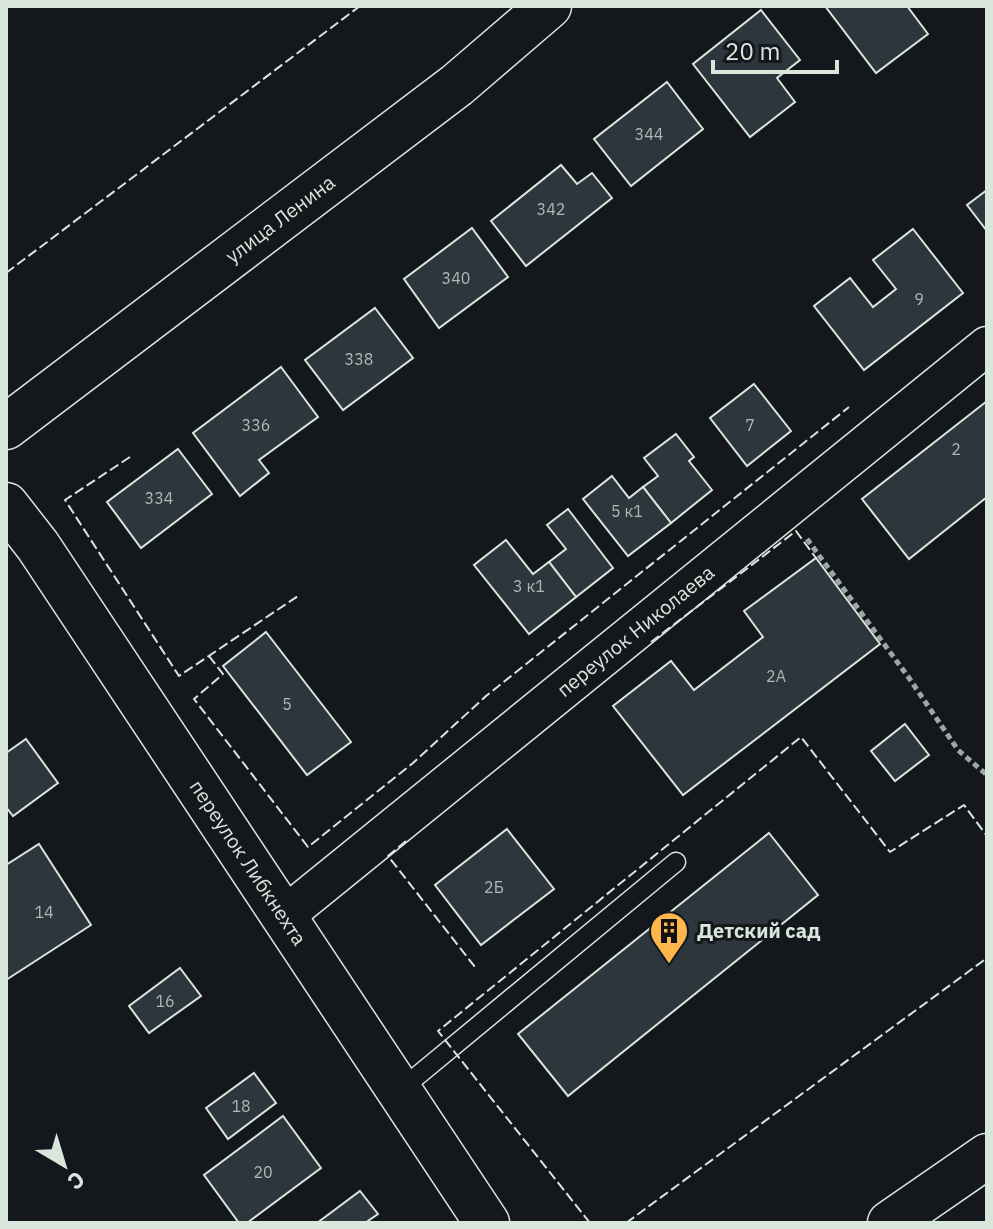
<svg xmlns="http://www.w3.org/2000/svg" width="993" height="1229" font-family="'IBM Plex Sans',sans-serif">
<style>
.building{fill:#2c363c;stroke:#d8e6dc;stroke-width:2}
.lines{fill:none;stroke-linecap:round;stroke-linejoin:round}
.service-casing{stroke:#d8e6dc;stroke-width:21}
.minor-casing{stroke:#d8e6dc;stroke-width:41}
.secondary-casing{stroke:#d8e6dc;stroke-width:47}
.path{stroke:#9da8a2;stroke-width:5;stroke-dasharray:6 4;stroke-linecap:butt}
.service{stroke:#14181c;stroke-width:18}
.minor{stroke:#14181c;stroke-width:38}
.secondary{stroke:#14181c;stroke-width:44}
.fence{stroke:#d8e6dc;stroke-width:2;stroke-dasharray:10 4;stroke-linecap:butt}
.labels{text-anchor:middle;stroke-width:6;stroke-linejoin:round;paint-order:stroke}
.number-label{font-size:16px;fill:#adbab4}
.street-label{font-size:20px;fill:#d8e6dc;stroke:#14181c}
.poi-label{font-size:20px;font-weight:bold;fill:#d8e6dc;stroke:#14181c;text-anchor:start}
</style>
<rect width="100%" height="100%" fill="#14181c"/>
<g class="building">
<path d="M 825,6 L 907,6 L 928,34 L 876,73 Z"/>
<path d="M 761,10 L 800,60 L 777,78 L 795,102 L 750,137 L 693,64 Z"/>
<path d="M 667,82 L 703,129 L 631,186 L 594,139 Z"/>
<path d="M 561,165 L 577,184 L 592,173 L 612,198 L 526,266 L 491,221 Z"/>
<path d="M 987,190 L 987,231 L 967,205 Z"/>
<path d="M 472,228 L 508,277 L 439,328 L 404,279 Z"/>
<path d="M 913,229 L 963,293 L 864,370 L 814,306 L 850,278 L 873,307 L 896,289 L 873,260 Z"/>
<path d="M 375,308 L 413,358 L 343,410 L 305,360 Z"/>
<path d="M 281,367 L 318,417 L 259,460 L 269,473 L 240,496 L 193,433 Z"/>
<path d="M 754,384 L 791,431 L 747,466 L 710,418 Z"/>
<path d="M 987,401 L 987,497 L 909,559 L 862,499 Z"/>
<path d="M 676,434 L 694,457 L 689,461 L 712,490 L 671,523 L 643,487 L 658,476 L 644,458 Z"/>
<path d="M 178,449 L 212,494 L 141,548 L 107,502 Z"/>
<path d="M 612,476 L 629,498 L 643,487 L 671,523 L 628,556 L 583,499 Z"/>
<path d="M 568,509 L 613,568 L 576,597 L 549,562 L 566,549 L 547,525 Z"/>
<path d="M 506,540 L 533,574 L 549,562 L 576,597 L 529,634 L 474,565 Z"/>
<path d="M 816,558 L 880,644 L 683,795 L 613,706 L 671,661 L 694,690 L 763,637 L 744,611 Z"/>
<path d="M 266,632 L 351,742 L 307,775 L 223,666 Z"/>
<path d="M 905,724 L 929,755 L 895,781 L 871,751 Z"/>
<path d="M 26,739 L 58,783 L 13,816 L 6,807 L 6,753 Z"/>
<path d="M 507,829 L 554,889 L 481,945 L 435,885 Z"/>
<path d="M 769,833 L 818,895 L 568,1096 L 518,1034 Z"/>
<path d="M 39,844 L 91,925 L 6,980 L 6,865 Z"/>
<path d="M 180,968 L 201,996 L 149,1033 L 129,1006 Z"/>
<path d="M 254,1073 L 276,1103 L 228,1139 L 206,1108 Z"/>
<path d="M 283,1116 L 321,1168 L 247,1223 L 239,1223 L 204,1175 Z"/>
<path d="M 360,1191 L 378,1214 L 365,1223 L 317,1223 Z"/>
</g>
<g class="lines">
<defs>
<path id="service" d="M 399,1091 L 676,862"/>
<g id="minor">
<path id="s1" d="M 283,917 L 987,346"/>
</g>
<g id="secondary">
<path id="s2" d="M 6,427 L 457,85 L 549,6"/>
<path id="s3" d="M 6,505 L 38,546 L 487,1223"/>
<path d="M 890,1223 L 987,1156"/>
</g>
</defs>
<use href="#service" class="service-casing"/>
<use href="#minor" class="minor-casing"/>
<use href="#secondary" class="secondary-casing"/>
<path class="path" d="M 807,539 L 909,678 L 958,750 L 987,775"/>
<use href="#service" class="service"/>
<use href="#minor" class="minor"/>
<use href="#secondary" class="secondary"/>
<g class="fence">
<path d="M 6,273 L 360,6"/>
<path d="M 130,457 L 65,500 L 179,676 L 298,596"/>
<path d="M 651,642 L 796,531 L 816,558"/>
<path d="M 209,656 L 223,674 L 194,699 L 308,847 L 413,763 L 486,696 L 849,407"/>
<path d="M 406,841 L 388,856 L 475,967"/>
<path d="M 590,1223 L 438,1031 L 801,737 L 890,852 L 964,805 L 987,836"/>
<path d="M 626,1223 L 987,958"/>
</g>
</g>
<defs>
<symbol id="building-pin" viewBox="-11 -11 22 30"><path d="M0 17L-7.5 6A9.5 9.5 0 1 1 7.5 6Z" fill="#ffb74d" stroke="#14181c"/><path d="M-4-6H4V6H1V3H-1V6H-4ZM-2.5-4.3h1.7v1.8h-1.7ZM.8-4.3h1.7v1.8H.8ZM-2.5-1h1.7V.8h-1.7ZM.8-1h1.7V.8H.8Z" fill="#111"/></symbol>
</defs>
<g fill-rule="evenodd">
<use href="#building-pin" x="647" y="909" width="44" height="60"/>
</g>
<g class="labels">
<g class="number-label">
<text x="649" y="140">344</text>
<text x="551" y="215">342</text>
<text x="456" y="284">340</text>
<text x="919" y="305">9</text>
<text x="359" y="365">338</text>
<text x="256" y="431">336</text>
<text x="750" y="431">7</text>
<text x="956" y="455">2</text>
<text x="159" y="504">334</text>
<text x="627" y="517">5 к1</text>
<text x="529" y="592">3 к1</text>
<text x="776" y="682">2А</text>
<text x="287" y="710">5</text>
<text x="494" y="893">2Б</text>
<text x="44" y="918">14</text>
<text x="165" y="1007">16</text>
<text x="241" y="1112">18</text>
<text x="263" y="1178">20</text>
</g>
<g class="street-label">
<text dy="7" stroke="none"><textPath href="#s2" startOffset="344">улица Ленина</textPath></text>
<text dy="7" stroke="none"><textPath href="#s1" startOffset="454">переулок Николаева</textPath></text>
<text dy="7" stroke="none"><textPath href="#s3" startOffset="432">переулок Либкнехта</textPath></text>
</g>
<g class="poi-label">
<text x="697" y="938">Детский сад</text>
</g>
</g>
<rect width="993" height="1229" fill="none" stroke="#d8e6dc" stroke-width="16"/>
<g transform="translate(64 1165) rotate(142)" stroke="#14181c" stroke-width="6" paint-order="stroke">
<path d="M0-6L14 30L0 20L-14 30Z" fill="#d8e6dc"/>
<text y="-12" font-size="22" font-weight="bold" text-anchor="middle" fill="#d8e6dc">С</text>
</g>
<path d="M713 60v12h124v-12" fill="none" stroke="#d8e6dc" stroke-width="4"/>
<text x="725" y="60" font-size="24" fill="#d8e6dc" stroke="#14181c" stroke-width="6" paint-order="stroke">20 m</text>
</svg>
